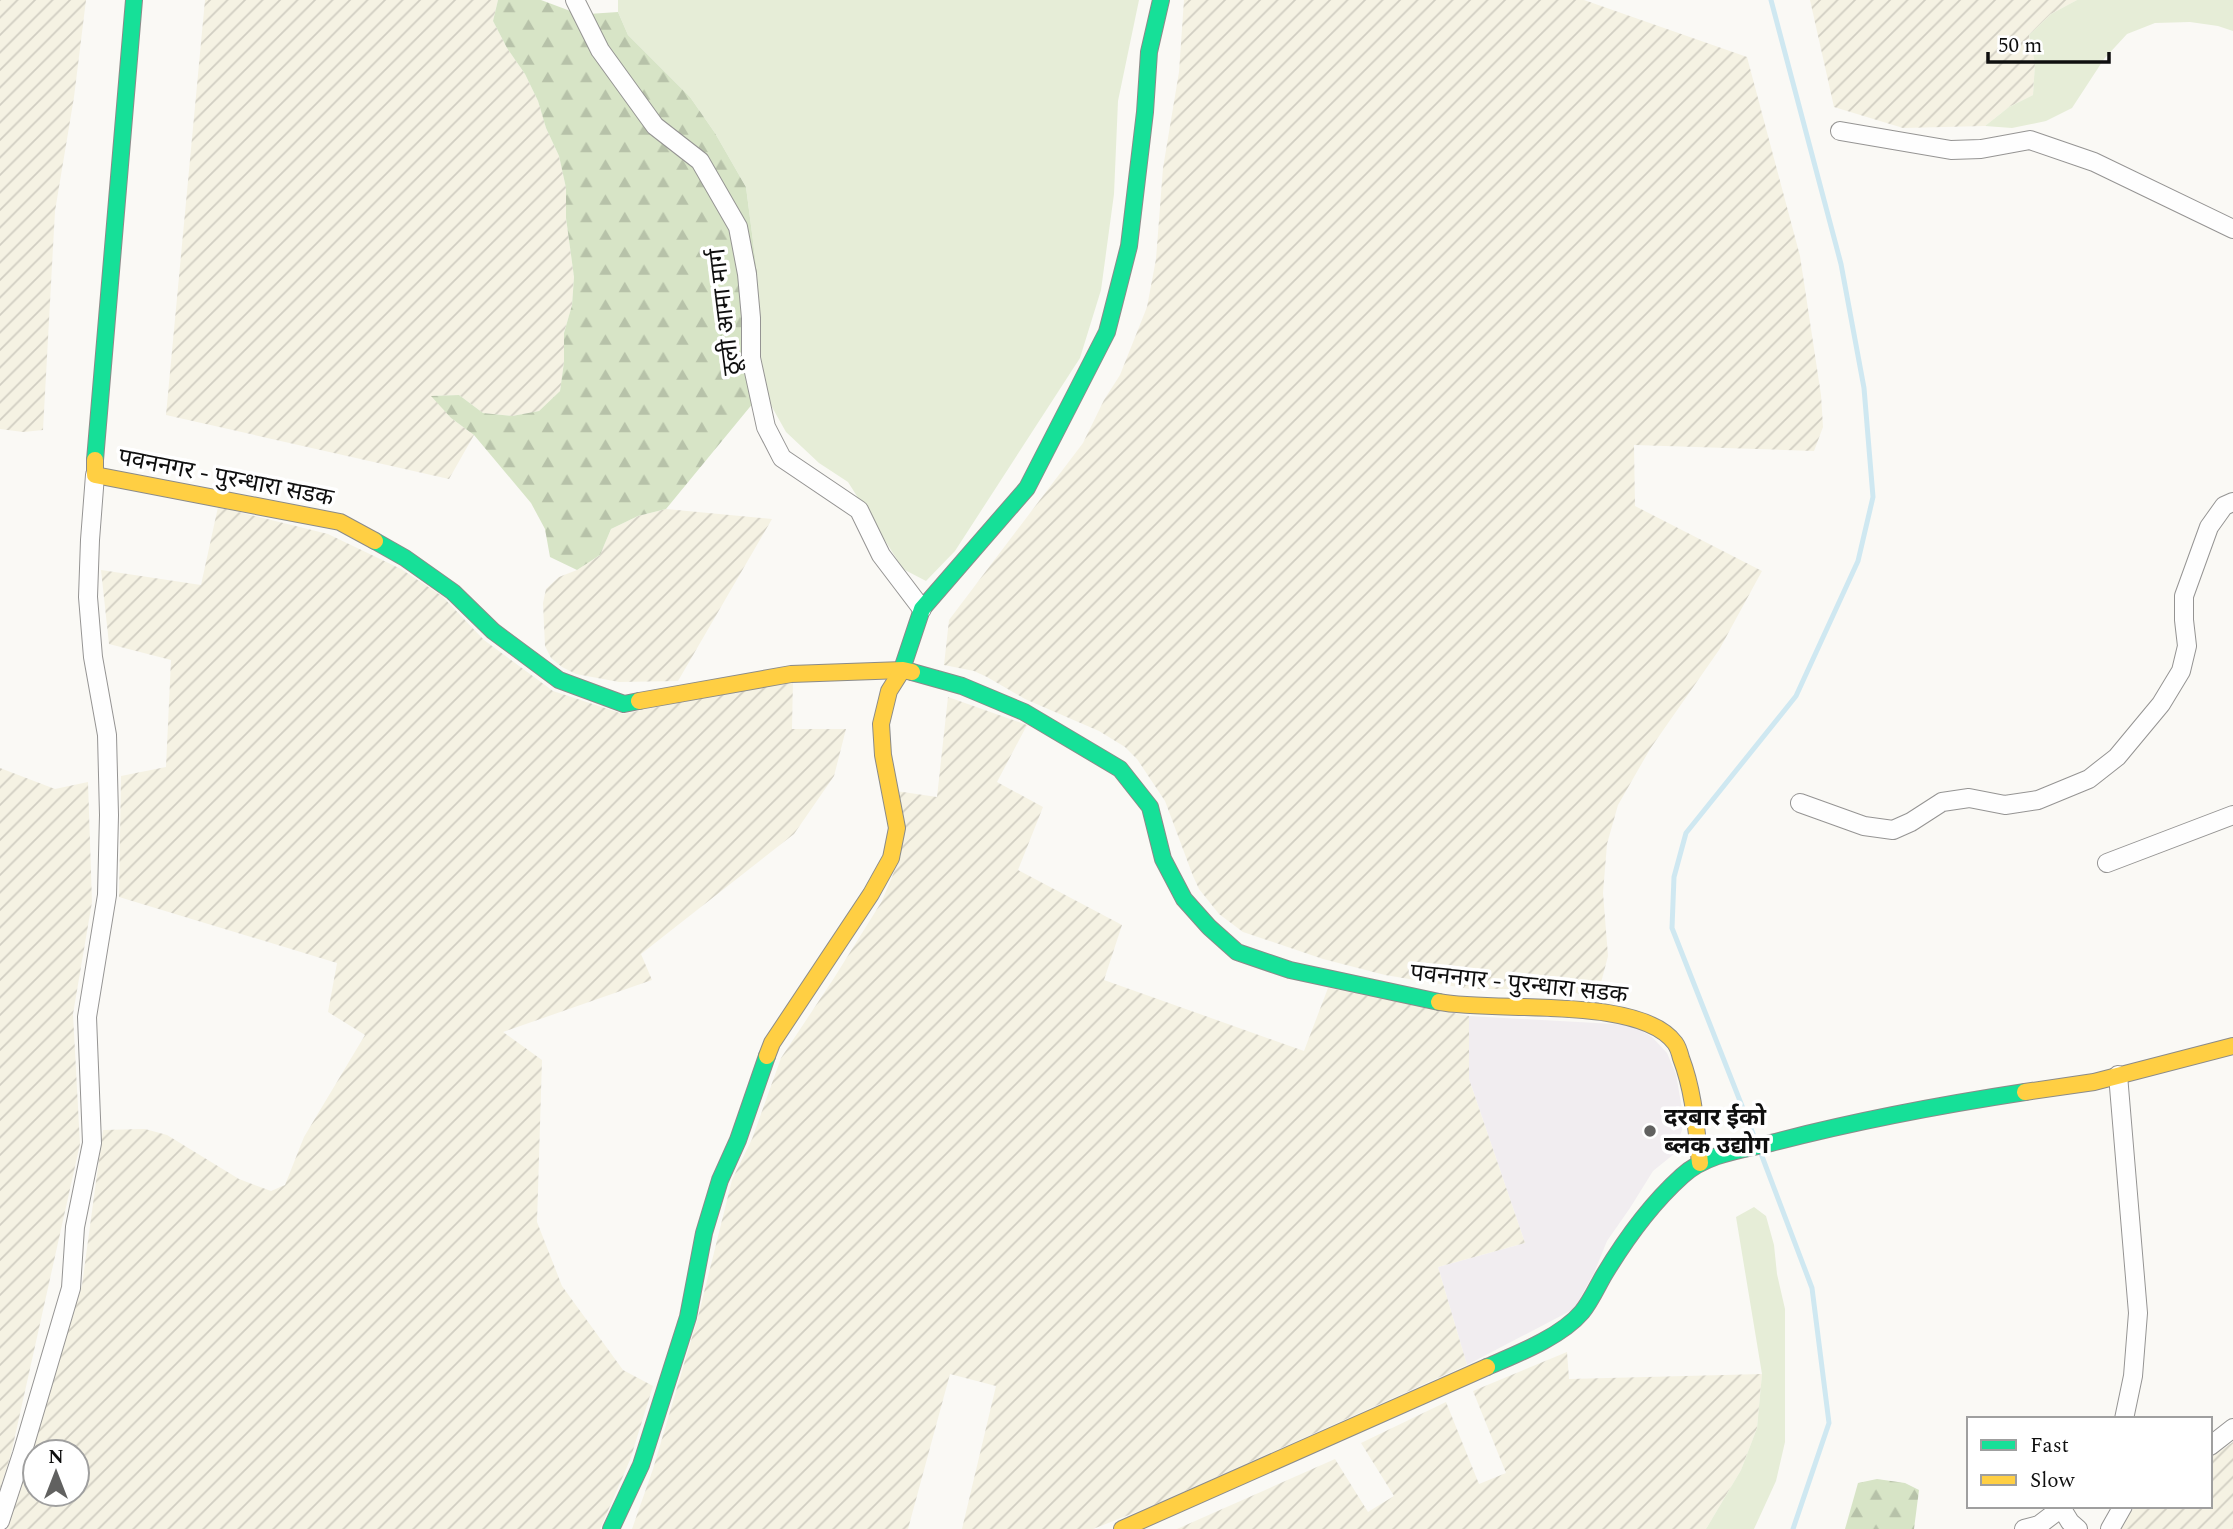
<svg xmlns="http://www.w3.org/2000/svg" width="2233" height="1529" font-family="Spectral,'Noto Sans Devanagari',serif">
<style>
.industrial{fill:#f1edf0}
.farmland{fill:url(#farmland-furrows);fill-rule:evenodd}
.grass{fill:#e6edd7}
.forest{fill:url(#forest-firs)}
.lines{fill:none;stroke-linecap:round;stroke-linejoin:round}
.stream{stroke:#cfe8f1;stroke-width:5}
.street-casing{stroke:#959493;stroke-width:20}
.fast-casing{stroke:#8b8b89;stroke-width:18}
.slow-casing{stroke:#8b8b89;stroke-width:18}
.street{stroke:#fefefe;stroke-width:18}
.fast{stroke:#16e098;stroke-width:16}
.slow{stroke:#ffcf43;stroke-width:16}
.poi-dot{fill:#616160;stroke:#fff;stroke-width:2.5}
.labels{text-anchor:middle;stroke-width:7;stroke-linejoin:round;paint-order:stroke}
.street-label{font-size:24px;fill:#0f0f0f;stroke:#fff}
.poi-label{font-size:24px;font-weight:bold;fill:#0f0f0f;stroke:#fff;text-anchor:start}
</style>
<defs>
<pattern id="farmland-furrows" width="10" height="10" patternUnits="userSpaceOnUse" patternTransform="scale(1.75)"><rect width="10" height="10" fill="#f5f2e3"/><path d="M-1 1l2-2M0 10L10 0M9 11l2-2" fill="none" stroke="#d1cec2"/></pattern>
<pattern id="forest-firs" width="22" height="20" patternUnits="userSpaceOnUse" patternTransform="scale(1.75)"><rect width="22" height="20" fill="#d7e4c6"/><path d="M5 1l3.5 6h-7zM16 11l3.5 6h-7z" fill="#b7c2a9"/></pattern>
</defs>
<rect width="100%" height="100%" fill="#faf9f5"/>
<path class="industrial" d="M 1469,1016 L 1632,1025 L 1652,1037 L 1667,1053 L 1676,1074 L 1682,1109 L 1682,1130 L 1674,1154 L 1653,1171 L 1630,1208 L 1607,1241 L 1594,1273 L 1574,1309 L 1467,1365 L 1438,1267 L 1525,1243 L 1469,1079 Z"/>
<g class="farmland">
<path d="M 0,0 L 86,0 L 74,97 L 55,211 L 43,430 L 23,432 L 0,429 Z"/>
<path d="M 205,0 L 498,0 L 493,21 L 507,48 L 525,74 L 538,101 L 546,128 L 559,156 L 566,188 L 566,218 L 574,277 L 572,305 L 564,333 L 564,362 L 560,391 L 539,411 L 512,416 L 483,413 L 459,395 L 432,396 L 451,418 L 474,435 L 449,479 L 166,415 Z"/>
<path d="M 1184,0 L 1584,0 L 1747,57 L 1800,256 L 1821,395 L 1823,427 L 1814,451 L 1634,445 L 1635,506 L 1762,571 L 1719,650 L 1650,749 L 1618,805 L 1607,844 L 1603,893 L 1608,956 L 1597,998 L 1584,994 L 1541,989 L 1470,989 L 1385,975 L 1323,959 L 1243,932 L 1219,914 L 1199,889 L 1193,876 L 1165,801 L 1137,759 L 1125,747 L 1099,731 L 1025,699 L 987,677 L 974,671 L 944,665 L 949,620 L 1083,443 L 1104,400 L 1120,375 L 1147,307 L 1156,259 L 1163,168 L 1179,72 Z"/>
<path d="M 1810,0 L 2077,0 L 2051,14 L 2029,35 L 2035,63 L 2033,95 L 2009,107 L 1985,126 L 1903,128 L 1834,107 Z"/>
<path d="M 218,507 L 328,534 L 401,569 L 442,596 L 484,640 L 553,691 L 623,714 L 793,679 L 792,729 L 846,729 L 834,776 L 794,834 L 641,954 L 652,980 L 503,1032 L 542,1060 L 537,1222 L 562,1286 L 623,1370 L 653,1386 L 630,1460 L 600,1529 L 7,1529 L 82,1285 L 103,1130 L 145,1129 L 167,1135 L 239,1179 L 271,1191 L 285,1185 L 304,1137 L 365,1035 L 328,1012 L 337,963 L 119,897 L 121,776 L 166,767 L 171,660 L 109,644 L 101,570 L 201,585 ZM 35,1452 L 77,1452 L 77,1494 L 35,1494 Z"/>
<path d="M 666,509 L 772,519 L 678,681 L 619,682 L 576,674 L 562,667 L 551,658 L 545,646 L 543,603 L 546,589 L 559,577 L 577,570 L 600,555 L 611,529 L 638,516 Z"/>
<path d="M 948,697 L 1027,725 L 997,782 L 1043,807 L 1018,870 L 1122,925 L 1104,980 L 1304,1051 L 1328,988 L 1469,1016 L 1469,1079 L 1525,1243 L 1438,1267 L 1467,1365 L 1149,1507 L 1093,1529 L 962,1529 L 996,1386 L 950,1374 L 908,1529 L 632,1529 L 653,1469 L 698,1317 L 732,1180 L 752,1139 L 781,1058 L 834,978 L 882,901 L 901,855 L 896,791 L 937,797 Z"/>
<path d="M 0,768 L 55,789 L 88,782 L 92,902 L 73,1014 L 80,1144 L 11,1454 L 0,1489 Z"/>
<path d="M 1567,1352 L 1569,1379 L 1762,1374 L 1757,1428 L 1741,1470 L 1706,1529 L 1177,1529 L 1335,1459 L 1368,1512 L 1394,1496 L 1361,1443 L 1446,1402 L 1479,1484 L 1506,1473 L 1473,1391 Z"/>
<path d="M 2233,1442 L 2233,1529 L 2115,1529 L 2136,1506 L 2210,1506 L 2210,1458 Z"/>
</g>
<g class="grass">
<path d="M 618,0 L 1139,0 L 1118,101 L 1114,194 L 1101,290 L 1080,358 L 955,551 L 926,581 L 903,569 L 848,482 L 819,463 L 786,432 L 763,391 L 757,272 L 746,187 L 715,133 L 690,97 L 628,35 L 618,12 Z"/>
<path d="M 2077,0 L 2233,0 L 2233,31 L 2218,26 L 2190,22 L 2155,23 L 2127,34 L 2104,59 L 2072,108 L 2046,121 L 2012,128 L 1985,126 L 2009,107 L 2033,95 L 2035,63 L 2029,35 L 2051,14 Z"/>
<path d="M 1754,1207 L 1766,1216 L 1774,1245 L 1777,1274 L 1785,1309 L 1785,1442 L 1776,1481 L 1754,1529 L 1706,1529 L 1741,1470 L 1757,1428 L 1762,1374 L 1736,1217 Z"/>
</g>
<g class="forest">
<path d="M 498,0 L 541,0 L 573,12 L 588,14 L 618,12 L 628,35 L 690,97 L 715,133 L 746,187 L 757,272 L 763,391 L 666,509 L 638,516 L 611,529 L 600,555 L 577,570 L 550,557 L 545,529 L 531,503 L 474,435 L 451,418 L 431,396 L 459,395 L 483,413 L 512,416 L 539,411 L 560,391 L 564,362 L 564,333 L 572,305 L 574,277 L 566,218 L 566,188 L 559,156 L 546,128 L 538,101 L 525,74 L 507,48 L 493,21 Z"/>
<path d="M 1877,1479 L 1905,1483 L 1919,1490 L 1914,1529 L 1845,1529 L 1858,1483 Z"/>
</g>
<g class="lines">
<g class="stream">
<path d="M 1755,1139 L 1672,928 L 1674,877 L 1686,833 L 1796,696 L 1858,561 L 1873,497 L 1864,388 L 1841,264 L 1771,0"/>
<path d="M 1760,1151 L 1812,1288 L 1829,1423 L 1793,1529"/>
</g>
<defs>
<g id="street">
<path d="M 575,0 L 600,50 L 655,126 L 700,161 L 738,227 L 747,274 L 751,318 L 751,358 L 766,427 L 782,458 L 859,510 L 881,555 L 922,609"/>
<path d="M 1840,131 L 1951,150 L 1981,149 L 2030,140 L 2094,162 L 2233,229"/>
<path d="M 1800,803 L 1864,826 L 1893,830 L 1911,822 L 1942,802 L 1969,798 L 2005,805 L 2038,800 L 2089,779 L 2117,757 L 2161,704 L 2181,671 L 2187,646 L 2184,620 L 2184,596 L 2209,527 L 2224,506 L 2233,502"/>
<path d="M 2107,863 L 2233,815"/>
<path d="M 2118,1075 L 2138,1313 L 2133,1376 L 2124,1419"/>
<path d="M 2210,1446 L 2233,1428"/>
<path d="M 2062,1509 L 2070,1522 L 2078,1529"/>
<path d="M 0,1521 L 22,1454 L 71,1288 L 75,1227 L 92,1143 L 87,1017 L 107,895 L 109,815 L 107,735 L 93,657 L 88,597 L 90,540 L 95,475"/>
<path d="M 2024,1529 L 2039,1525 L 2064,1506"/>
<path d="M 2110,1529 L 2123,1506"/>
</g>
<g id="fast">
<path d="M 95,460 L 134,0"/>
<path d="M 375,541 L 405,558 L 453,592 L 493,631 L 559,680 L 624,704 L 639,701"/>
<path d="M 901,672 L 922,609 L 1027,488 L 1107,332 L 1129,246 L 1145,112 L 1149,52 L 1161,0"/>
<path d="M 912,672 L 962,686 L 1024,712 L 1120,769 L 1150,807 L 1163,859 L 1184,899 L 1209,927 L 1237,952 L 1290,970 L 1439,1002"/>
<path d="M 1487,1367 C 1517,1354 1561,1337 1582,1312 C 1591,1301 1597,1287 1604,1275 C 1625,1240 1652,1203 1682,1176 C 1706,1154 1741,1150 1771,1143 C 1855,1121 1940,1105 2025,1092"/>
<path d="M 611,1529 L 641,1465 L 688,1317 L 704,1233 L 720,1180 L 738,1140 L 767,1056"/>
</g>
<g id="slow">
<path d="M 95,460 L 95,475 L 340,522 L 375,541"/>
<path d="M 639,701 L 791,674 L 903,670 L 912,672"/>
<path d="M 1439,1002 C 1496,1013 1640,995 1675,1043 C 1678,1047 1680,1054 1681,1058 C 1694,1092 1696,1127 1700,1163"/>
<path d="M 767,1056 L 772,1043 L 871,894 L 891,858 L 897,828 L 883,755 L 881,724 L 889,691 L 901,672"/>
<path d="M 2025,1092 L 2094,1082 L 2233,1046"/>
<path d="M 1122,1529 L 1487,1367"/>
</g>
</defs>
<use href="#street" class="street-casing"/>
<use href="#fast" class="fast-casing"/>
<use href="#slow" class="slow-casing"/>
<use href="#street" class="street"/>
<use href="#fast" class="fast"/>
<use href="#slow" class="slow"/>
</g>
<circle class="poi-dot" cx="1650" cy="1131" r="7"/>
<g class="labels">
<g class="street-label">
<text transform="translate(724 312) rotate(-97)" y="8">ठूली आमा मार्ग</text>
<text transform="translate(226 477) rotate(11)" y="8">पवननगर - पुरन्धारा सडक</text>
<text transform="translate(1519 983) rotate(6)" y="8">पवननगर - पुरन्धारा सडक</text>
</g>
<g class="poi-label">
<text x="1664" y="1125">दरबार ईको<tspan x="1664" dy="28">ब्लक उद्योग</tspan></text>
</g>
</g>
<rect x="1967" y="1417" width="245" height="91" fill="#ffffff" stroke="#9f9f9f" stroke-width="2"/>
<rect x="1981" y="1440" width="35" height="10" fill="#16e098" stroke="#9f9f9f" stroke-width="2"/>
<text x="2030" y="1452" font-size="21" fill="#0f0f0f">Fast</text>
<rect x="1981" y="1475" width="35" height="10" fill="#ffcf43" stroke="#9f9f9f" stroke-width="2"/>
<text x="2030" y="1487" font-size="21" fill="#0f0f0f">Slow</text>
<g transform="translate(56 1473)"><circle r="33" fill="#ffffff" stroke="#9f9f9f" stroke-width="2"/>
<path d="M0-5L12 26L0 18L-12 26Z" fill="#616160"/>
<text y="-10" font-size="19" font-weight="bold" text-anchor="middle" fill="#0f0f0f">N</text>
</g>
<path d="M1988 52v10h121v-10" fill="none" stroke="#0f0f0f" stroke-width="3.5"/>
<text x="1998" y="52" font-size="21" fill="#0f0f0f" stroke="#ffffff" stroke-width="5" paint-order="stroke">50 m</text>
</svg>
